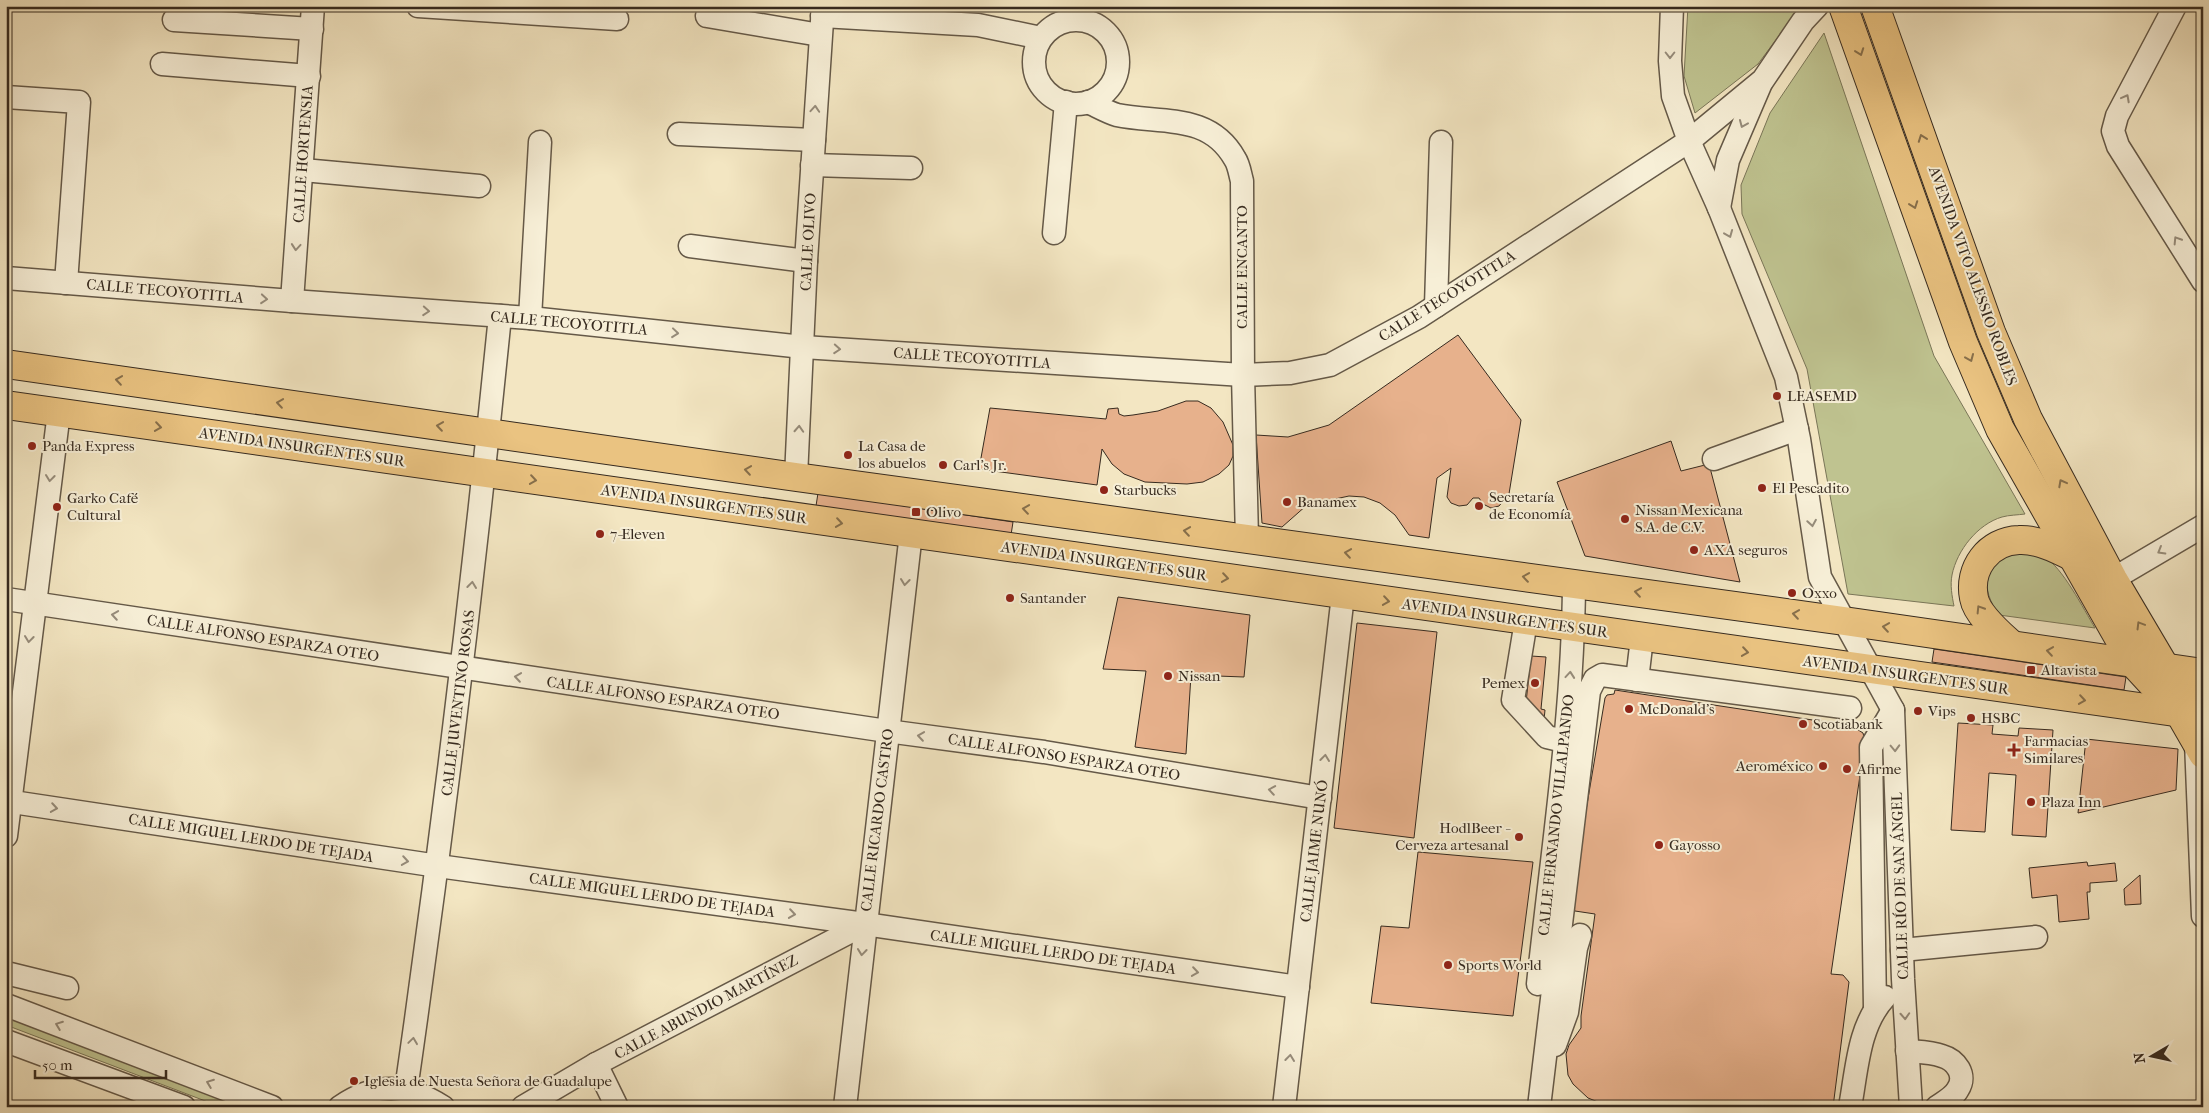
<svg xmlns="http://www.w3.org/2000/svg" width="2209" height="1113" font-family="'IM FELL French Canon',serif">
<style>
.green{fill:#bfc390;stroke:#7a7658}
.building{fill:#e7b18c;stroke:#362a1f}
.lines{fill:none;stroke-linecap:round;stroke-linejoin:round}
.minor-casing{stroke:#655948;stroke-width:25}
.major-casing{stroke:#362a1f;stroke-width:30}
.minor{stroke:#f7efd7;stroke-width:22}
.major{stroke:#eac381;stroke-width:28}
.oneway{stroke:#876f4b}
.oneway2{stroke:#968c7b}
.poi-dot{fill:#8f2418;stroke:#f7efd7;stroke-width:2}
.labels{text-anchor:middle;stroke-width:4;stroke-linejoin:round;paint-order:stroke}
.street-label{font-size:15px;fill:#362a1f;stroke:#f7efd7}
.poi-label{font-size:15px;fill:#362a1f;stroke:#f7efd7;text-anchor:start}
</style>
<rect width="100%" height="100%" fill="#f3e6c2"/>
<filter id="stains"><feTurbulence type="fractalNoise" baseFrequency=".004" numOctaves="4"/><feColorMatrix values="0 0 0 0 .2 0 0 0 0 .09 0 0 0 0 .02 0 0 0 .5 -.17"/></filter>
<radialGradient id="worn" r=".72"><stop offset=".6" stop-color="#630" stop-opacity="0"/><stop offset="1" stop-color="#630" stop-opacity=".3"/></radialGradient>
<g class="green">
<path d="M 1688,6 L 1801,6 L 1758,64 L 1695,113 L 1684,76 Z"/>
<path d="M 1824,33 L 1934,356 L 2025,514 C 2018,515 2009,515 2002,517 C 1978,524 1957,550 1952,575 C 1950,585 1952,596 1954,606 L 1848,594 L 1807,369 L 1742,214 L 1741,185 L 1770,113 Z"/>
<path d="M 2017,553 C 2026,553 2036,553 2044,557 C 2062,566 2084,610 2095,628 L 1999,615 C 1980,588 1982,563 2017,553 Z"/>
<path d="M 6,1012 L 247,1107 L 221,1107 L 6,1025 Z"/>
</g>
<g class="building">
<path d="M 1458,335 L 1521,420 L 1508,500 L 1505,499 L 1499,506 L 1491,508 L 1483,504 L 1479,498 L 1473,498 L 1467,505 L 1459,506 L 1451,503 L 1447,497 L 1451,468 L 1437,478 L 1429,538 L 1409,535 L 1395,515 L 1380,503 L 1364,497 L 1349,496 L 1307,505 L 1282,527 L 1262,523 L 1256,435 L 1288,437 L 1329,425 Z"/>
<path d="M 1186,401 L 1198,401 L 1211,408 L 1223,422 L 1233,445 L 1233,456 L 1229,465 L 1219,474 L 1203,482 L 1187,484 L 1145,482 L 1124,474 L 1112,464 L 1102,449 L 1097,485 L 979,469 L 990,408 L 1106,419 L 1108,409 L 1118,408 L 1119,414 L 1124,416 L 1133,415 L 1158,411 Z"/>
<path d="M 1671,441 L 1681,471 L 1709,464 L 1740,582 L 1585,556 L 1557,482 Z"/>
<path d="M 818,493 L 1013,522 L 1011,535 L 816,506 Z"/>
<path d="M 1118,597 L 1250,615 L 1244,677 L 1191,675 L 1186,754 L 1135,747 L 1146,671 L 1103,669 Z"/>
<path d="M 1357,623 L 1437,632 L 1414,838 L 1334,828 Z"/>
<path d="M 1934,649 L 2126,677 L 2124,690 L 1932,662 Z"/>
<path d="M 1531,656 L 1546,657 L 1541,709 L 1545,710 L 1544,720 L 1525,712 Z"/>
<path d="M 1615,690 L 1852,726 L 1863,733 L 1865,741 L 1831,974 L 1843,975 L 1849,982 L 1833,1107 L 1635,1107 L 1621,1105 L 1618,1102 L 1598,1102 L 1588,1098 L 1573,1084 L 1568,1075 L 1566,1054 L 1569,1045 L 1581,1028 L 1581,1016 L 1595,914 L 1575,911 L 1570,905 L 1605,698 L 1607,695 L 1614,694 Z"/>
<path d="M 1958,723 L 1993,725 L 1992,734 L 2018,736 L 2019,728 L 2053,730 L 2046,837 L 2012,835 L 2016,775 L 1989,773 L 1985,832 L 1951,830 Z"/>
<path d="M 2086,739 L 2178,749 L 2176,790 L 2078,813 Z"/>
<path d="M 1418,852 L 1533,862 L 1513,1016 L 1371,1003 L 1381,926 L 1409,928 Z"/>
<path d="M 2087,862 L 2088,866 L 2115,863 L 2117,881 L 2090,883 L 2090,892 L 2087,892 L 2089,919 L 2059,922 L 2057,895 L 2032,898 L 2029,868 Z"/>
<path d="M 2140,875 L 2141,904 L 2125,905 L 2124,889 Z"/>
</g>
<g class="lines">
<defs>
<g id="minor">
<path d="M 418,6 L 617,19"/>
<path d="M 1672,6 L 1670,61 L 1673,96 L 1689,141 L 1719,208 L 1786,377 L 1799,439 L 1820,577 L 1893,710 L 1903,979 L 1911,1107"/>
<path d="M 2175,6 L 2117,116 L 2113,131 L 2118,146 L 2203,281"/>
<path d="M 707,16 L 820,35"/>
<path d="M 822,16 L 978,25 L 1041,38"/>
<path d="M 174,20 L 312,29"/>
<circle cx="1076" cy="62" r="42"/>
<path d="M 162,64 L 309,76"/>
<path d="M 6,97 L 79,102 L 66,283"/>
<path d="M 1088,102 C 1097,106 1107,112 1117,115 C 1159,124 1209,112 1235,159 C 1239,165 1240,174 1242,181 L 1243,375 L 1247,539"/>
<path d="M 679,134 L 814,140"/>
<path d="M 812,165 L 911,168"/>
<path d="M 303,170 L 479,186"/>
<path d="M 1719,208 L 1728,160 L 1761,83"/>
<path d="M 1054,233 L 1066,102"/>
<path d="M 690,246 L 806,261"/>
<path d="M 6,278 L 292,301 L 530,318 L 803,347 L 1243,375 L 1290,373 L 1330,365 L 1419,317 L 1689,141 L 1763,80 L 1803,21 L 1817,6"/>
<path d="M 292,301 L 313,6"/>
<path d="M 1436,306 L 1441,142"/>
<path d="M 530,318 L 540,142"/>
<path d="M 1714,459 L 1797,429"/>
<path d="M 796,477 L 806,261 L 823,6"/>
<path d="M 2113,579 L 2203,526"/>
<path d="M 6,599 L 887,731 L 1044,752 L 1320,798"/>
<path d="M 1526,621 L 1513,700 L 1547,737 L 1564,741"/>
<path d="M 1637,680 L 1642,638"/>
<path d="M 2196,742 L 2203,916"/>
<path d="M 6,801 L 438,866 L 865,924 L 1298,987"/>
<path d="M 6,836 L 59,412"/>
<path d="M 1902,950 L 2036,937"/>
<path d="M 6,973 L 67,988"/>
<path d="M 1538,984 C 1552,851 1573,717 1574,584"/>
<path d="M 6,1005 L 272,1107"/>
<path d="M 1875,1008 L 1871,747 L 1893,710"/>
<path d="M 6,1041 L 184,1107"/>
<path d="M 1555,1045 L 1567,1012 L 1576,948 L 1580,935"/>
<path d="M 1907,1051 C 1918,1052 1931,1052 1942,1056 C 1956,1060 1967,1075 1958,1089 C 1954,1097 1944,1102 1937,1107"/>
<path d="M 596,1064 L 617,1107"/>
<path d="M 406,1090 C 443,832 474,575 500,316"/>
<path d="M 340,1107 C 376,1082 407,1084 443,1107"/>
<path d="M 523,1107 L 596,1064 L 865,924"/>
<path d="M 845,1107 L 911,533"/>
<path d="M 1284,1107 L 1343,595"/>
<path d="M 1539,1107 L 1589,691 L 1595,679 L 1602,675 L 1850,708"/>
<path d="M 1850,1107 C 1857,1070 1858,1026 1885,997"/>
</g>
<g id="major">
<path d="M 1843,6 L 1963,342 L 2000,429 L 2133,663 L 2180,714 L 2203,754"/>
<path d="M 1875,6 L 1991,332 L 2028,419 L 2113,579 L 2165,667 L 2203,704"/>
<path d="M 6,364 L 796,477 L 1844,621 L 2203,673"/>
<path d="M 6,405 L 2203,716"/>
<path d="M 2012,645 C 2000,634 1977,615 1974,598 C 1968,569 1988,541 2019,540 C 2037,539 2057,549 2073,557"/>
</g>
</defs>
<use href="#minor" class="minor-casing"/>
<use href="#major" class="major-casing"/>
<use href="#minor" class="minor"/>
<use href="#major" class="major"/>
</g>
<defs><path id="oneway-chevron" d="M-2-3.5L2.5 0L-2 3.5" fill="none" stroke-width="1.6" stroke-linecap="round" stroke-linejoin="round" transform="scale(1.25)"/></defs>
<g class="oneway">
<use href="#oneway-chevron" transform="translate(1860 52) rotate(70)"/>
<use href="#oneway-chevron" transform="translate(1922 138) rotate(-110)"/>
<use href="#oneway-chevron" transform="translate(1914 205) rotate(70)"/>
<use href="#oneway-chevron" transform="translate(1970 358) rotate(67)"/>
<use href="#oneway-chevron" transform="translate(119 380) rotate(-172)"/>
<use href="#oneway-chevron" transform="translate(280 403) rotate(-172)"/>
<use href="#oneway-chevron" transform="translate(440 426) rotate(-172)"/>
<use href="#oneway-chevron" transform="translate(158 427) rotate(8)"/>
<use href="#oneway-chevron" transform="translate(748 470) rotate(-172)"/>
<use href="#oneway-chevron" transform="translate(533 480) rotate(8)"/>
<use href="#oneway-chevron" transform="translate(2062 483) rotate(-118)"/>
<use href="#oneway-chevron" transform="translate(1026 509) rotate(-172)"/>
<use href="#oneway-chevron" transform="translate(839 523) rotate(8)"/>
<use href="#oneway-chevron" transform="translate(1187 531) rotate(-172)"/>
<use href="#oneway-chevron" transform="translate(1348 553) rotate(-172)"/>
<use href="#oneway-chevron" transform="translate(1526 577) rotate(-172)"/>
<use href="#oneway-chevron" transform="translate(1225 578) rotate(8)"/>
<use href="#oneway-chevron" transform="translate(1638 592) rotate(-172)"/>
<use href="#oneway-chevron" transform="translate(1386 601) rotate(8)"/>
<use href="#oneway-chevron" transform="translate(1980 609) rotate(-122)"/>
<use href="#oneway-chevron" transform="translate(1796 614) rotate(-172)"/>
<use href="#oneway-chevron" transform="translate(2140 625) rotate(-121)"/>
<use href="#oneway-chevron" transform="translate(1886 627) rotate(-172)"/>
<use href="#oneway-chevron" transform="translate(2050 651) rotate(-172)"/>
<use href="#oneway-chevron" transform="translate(1745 652) rotate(8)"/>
<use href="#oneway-chevron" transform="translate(2082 700) rotate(8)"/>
</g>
<g class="oneway2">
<use href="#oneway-chevron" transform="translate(1670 55) rotate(90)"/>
<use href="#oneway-chevron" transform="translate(2126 98) rotate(-62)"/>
<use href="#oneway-chevron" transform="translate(815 109) rotate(-86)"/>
<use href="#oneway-chevron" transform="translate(1743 124) rotate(113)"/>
<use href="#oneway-chevron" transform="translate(1729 234) rotate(68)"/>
<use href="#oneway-chevron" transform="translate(2177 240) rotate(-122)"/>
<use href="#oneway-chevron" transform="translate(296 247) rotate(95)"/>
<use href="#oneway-chevron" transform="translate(264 299) rotate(5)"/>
<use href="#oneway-chevron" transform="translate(426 311) rotate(4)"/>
<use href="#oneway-chevron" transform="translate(675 333) rotate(6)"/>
<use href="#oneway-chevron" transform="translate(837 349) rotate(4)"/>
<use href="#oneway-chevron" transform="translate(799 429) rotate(-87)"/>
<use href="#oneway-chevron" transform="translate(50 478) rotate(97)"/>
<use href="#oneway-chevron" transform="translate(1812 523) rotate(81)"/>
<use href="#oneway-chevron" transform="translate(2161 551) rotate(150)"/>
<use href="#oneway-chevron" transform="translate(905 582) rotate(97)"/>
<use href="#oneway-chevron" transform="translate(472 585) rotate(-83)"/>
<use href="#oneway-chevron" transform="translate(115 615) rotate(-171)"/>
<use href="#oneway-chevron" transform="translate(29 639) rotate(97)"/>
<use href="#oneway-chevron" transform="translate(1570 675) rotate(-85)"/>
<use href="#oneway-chevron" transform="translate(518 677) rotate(-172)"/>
<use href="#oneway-chevron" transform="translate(921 736) rotate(-172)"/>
<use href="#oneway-chevron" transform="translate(1895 748) rotate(88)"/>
<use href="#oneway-chevron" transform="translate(1325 758) rotate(-83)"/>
<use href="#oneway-chevron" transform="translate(1272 790) rotate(-171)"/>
<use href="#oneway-chevron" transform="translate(54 808) rotate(9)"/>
<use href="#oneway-chevron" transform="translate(405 861) rotate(9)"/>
<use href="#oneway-chevron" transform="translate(792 914) rotate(8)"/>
<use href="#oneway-chevron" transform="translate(862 952) rotate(96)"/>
<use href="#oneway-chevron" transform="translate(1195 972) rotate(8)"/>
<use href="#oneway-chevron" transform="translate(1905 1016) rotate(87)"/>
<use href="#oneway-chevron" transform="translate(59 1025) rotate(-159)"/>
<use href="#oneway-chevron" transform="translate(413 1041) rotate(-82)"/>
<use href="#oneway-chevron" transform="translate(1290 1058) rotate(-83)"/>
<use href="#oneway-chevron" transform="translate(210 1083) rotate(-159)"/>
</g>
<g class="poi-dot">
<circle cx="1777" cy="396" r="5"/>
<circle cx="32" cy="446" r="5"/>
<circle cx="848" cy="455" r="5"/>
<circle cx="943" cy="465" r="5"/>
<circle cx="1762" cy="488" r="5"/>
<circle cx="1104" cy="490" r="5"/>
<circle cx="1287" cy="502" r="5"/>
<circle cx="1479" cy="506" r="5"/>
<circle cx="57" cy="507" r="5"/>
<rect x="911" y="507" width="10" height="10" rx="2.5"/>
<circle cx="1625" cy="519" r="5"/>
<circle cx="600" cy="534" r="5"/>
<circle cx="1694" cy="550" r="5"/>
<circle cx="1792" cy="593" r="5"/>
<circle cx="1010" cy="598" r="5"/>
<rect x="2026" y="665" width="10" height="10" rx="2.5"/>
<circle cx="1168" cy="676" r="5"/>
<circle cx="1535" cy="683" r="5"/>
<circle cx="1629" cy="709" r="5"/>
<circle cx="1918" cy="711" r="5"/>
<circle cx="1971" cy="718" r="5"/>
<circle cx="1803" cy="724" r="5"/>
<path d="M2011.5 742.5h5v5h5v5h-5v5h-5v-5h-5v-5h5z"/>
<circle cx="1823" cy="766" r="5"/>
<circle cx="1847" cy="769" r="5"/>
<circle cx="2031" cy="802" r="5"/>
<circle cx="1519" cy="837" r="5"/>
<circle cx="1659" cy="845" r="5"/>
<circle cx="1448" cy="965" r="5"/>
<circle cx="354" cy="1081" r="5"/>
</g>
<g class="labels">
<g class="street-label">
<text transform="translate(303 154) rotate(-86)" y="5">CALLE HORTENSIA</text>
<text transform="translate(808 242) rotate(-87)" y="5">CALLE OLIVO</text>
<text transform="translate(1242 267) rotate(-90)" y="5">CALLE ENCANTO</text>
<text transform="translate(1973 276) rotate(70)" y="5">AVENIDA VITO ALESSIO ROBLES</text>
<text transform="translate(165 291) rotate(5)" y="5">CALLE TECOYOTITLA</text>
<text transform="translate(1447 296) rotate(-32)" y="5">CALLE TECOYOTITLA</text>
<text transform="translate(569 323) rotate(5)" y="5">CALLE TECOYOTITLA</text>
<text transform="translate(972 358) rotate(4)" y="5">CALLE TECOYOTITLA</text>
<text transform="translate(302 447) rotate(8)" y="5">AVENIDA INSURGENTES SUR</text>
<text transform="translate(704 504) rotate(8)" y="5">AVENIDA INSURGENTES SUR</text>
<text transform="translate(1104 561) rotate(8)" y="5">AVENIDA INSURGENTES SUR</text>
<text transform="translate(1505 618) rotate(8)" y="5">AVENIDA INSURGENTES SUR</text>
<text transform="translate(263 638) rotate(9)" y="5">CALLE ALFONSO ESPARZA OTEO</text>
<text transform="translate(1906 675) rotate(8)" y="5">AVENIDA INSURGENTES SUR</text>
<text transform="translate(663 698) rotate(8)" y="5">CALLE ALFONSO ESPARZA OTEO</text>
<text transform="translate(458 703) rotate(-83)" y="5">CALLE JUVENTINO ROSAS</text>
<text transform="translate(1064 757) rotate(9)" y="5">CALLE ALFONSO ESPARZA OTEO</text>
<text transform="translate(1556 815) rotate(-84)" y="5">CALLE FERNANDO VILLALPANDO</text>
<text transform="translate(877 820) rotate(-83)" y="5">CALLE RICARDO CASTRO</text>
<text transform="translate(251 838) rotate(9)" y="5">CALLE MIGUEL LERDO DE TEJADA</text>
<text transform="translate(1314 851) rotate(-83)" y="5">CALLE JAIME NUNÓ</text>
<text transform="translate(1900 886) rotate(-92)" y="5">CALLE RÍO DE SAN ÁNGEL</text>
<text transform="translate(652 895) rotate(8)" y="5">CALLE MIGUEL LERDO DE TEJADA</text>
<text transform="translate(1053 952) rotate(8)" y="5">CALLE MIGUEL LERDO DE TEJADA</text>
<text transform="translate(706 1007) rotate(-28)" y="5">CALLE ABUNDIO MARTÍNEZ</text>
</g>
<g class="poi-label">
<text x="1787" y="401">LEASEMD</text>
<text x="42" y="451">Panda Express</text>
<text x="858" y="451">La Casa de<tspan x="858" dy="17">los abuelos</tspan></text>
<text x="953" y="470">Carl's Jr.</text>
<text x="1772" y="493">El Pescadito</text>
<text x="1114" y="495">Starbucks</text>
<text x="1489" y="502">Secretaría<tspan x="1489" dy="17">de Economía</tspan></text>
<text x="67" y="503">Garko Café<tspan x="67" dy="17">Cultural</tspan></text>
<text x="1297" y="507">Banamex</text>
<text x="1635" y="515">Nissan Mexicana<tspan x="1635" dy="17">S.A. de C.V.</tspan></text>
<text x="926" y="517">Olivo</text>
<text x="610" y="539">7-Eleven</text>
<text x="1704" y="555">AXA seguros</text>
<text x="1802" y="598">Oxxo</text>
<text x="1020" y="603">Santander</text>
<text x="2041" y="675">Altavista</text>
<text x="1178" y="681">Nissan</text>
<text x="1525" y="688" text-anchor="end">Pemex</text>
<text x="1639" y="714">McDonald's</text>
<text x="1928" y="716">Vips</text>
<text x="1981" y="723">HSBC</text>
<text x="1813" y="729">Scotiabank</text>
<text x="2024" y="746">Farmacias<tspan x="2024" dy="17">Similares</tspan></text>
<text x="1813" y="771" text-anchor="end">Aeroméxico</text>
<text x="1857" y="774">Afirme</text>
<text x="2041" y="807">Plaza Inn</text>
<text x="1509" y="833" text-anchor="end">HodlBeer -<tspan x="1509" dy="17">Cerveza artesanal</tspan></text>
<text x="1669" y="850">Gayosso</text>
<text x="1458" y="970">Sports World</text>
<text x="364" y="1086">Iglesia de Nuesta Señora de Guadalupe</text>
</g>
</g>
<rect width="2209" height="1113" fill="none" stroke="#f3e6c2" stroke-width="25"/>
<rect x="8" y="8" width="2194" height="1098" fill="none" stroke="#362a1f" stroke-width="2.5"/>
<rect x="12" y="12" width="2184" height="1088" fill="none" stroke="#362a1f"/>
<g transform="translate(2152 1056) rotate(261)" stroke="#f7efd7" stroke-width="4" paint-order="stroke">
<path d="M0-4L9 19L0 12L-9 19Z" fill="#362a1f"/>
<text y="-8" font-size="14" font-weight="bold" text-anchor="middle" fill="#362a1f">N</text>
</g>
<path d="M35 1070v8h131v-8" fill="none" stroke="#362a1f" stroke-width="2.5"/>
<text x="42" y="1070" font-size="15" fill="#362a1f" stroke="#f7efd7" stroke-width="4" paint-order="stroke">50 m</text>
<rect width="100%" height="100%" filter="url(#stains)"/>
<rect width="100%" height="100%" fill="url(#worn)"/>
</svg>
